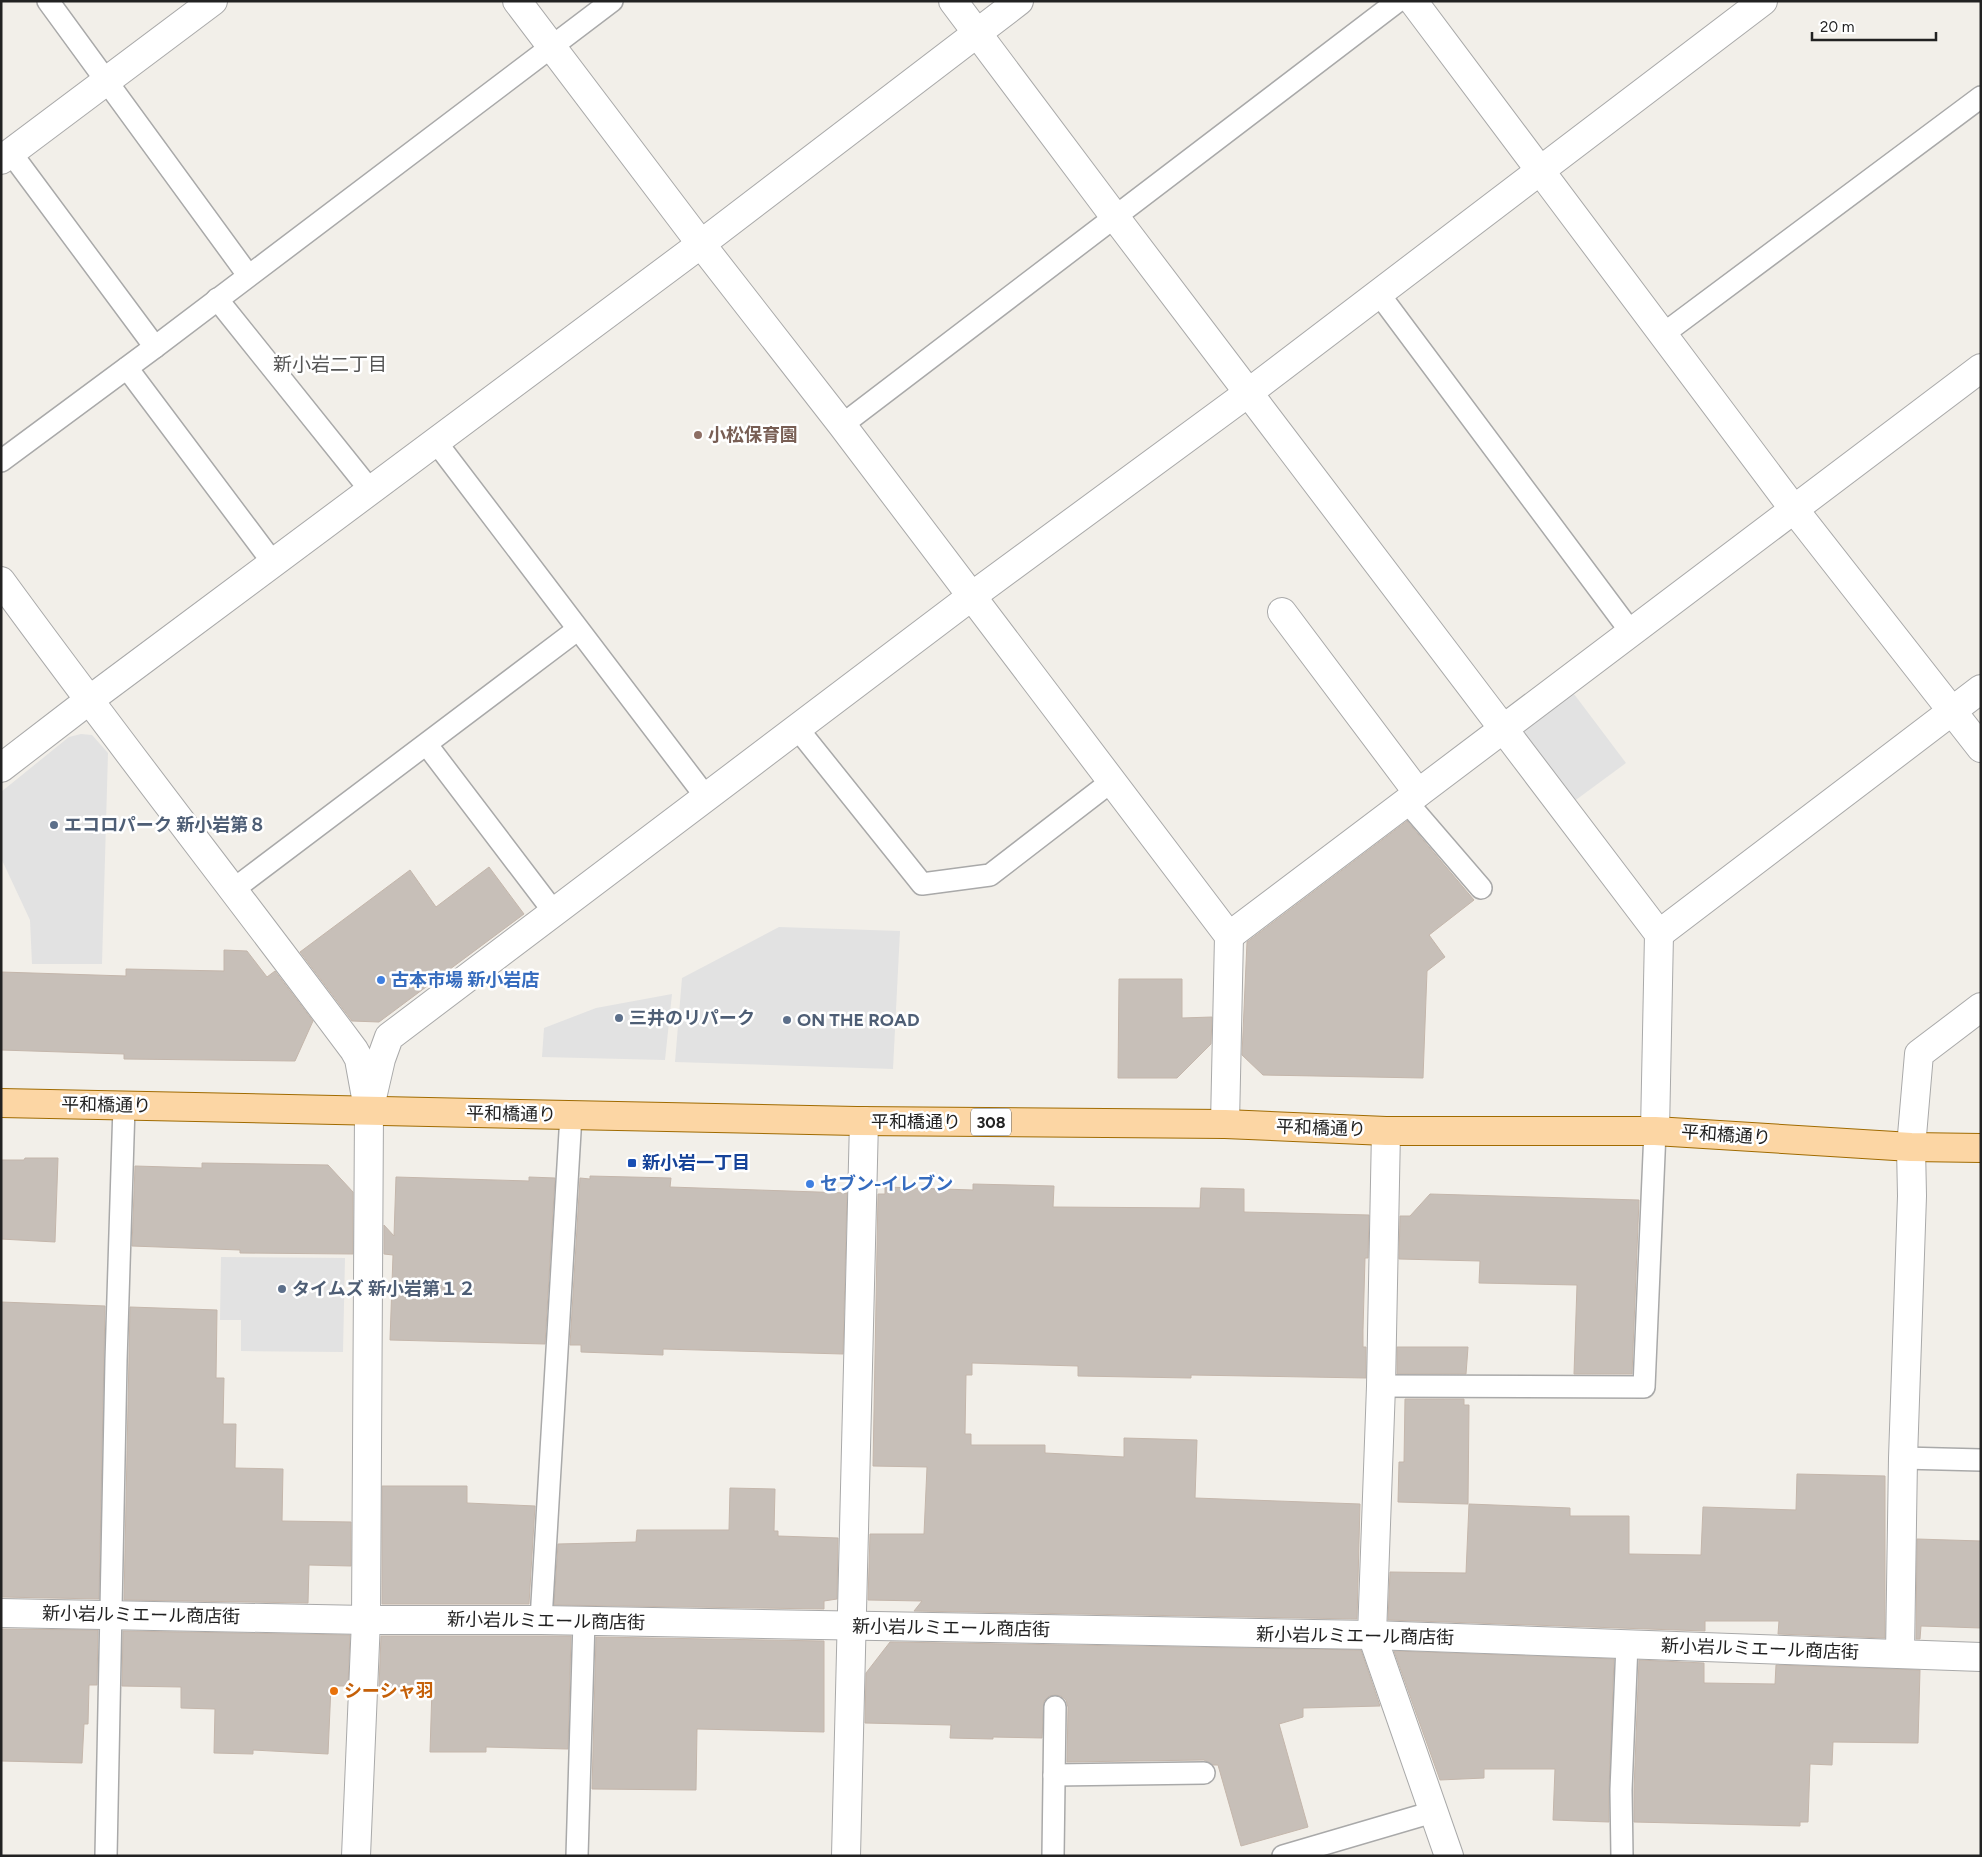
<svg xmlns="http://www.w3.org/2000/svg" width="1982" height="1857" font-family="Figtree,'Noto Sans JP',sans-serif">
<style>
.parking{fill:#e2e2e2}
.building{fill:#c7bfb8;stroke:#c4b6ab}
.lines{fill:none;stroke-linecap:round;stroke-linejoin:round}
.lane-casing{stroke:#a9a9a9;stroke-width:24}
.street-casing{stroke:#a9a9a9;stroke-width:30}
.primary-casing{stroke:#a06b00;stroke-width:30}
.lane{stroke:#fff;stroke-width:21}
.street{stroke:#fff;stroke-width:28}
.primary{stroke:#fcd6a4;stroke-width:28}
.education-dot{fill:#8d6e63;stroke:#fff;stroke-width:2}
.service-dot{fill:#5c6f8a;stroke:#fff;stroke-width:2}
.shop-dot{fill:#3f7fe0;stroke:#fff;stroke-width:2}
.transit-dot{fill:#1a4fb4;stroke:#fff;stroke-width:2}
.food-dot{fill:#e8710a;stroke:#fff;stroke-width:2}
.labels{text-anchor:middle;stroke-width:5;stroke-linejoin:round;paint-order:stroke}
.shield{fill:#fff;stroke:#646464;stroke-width:1}
.shield-label{font-size:16px;font-weight:bold;fill:#222}
.education-label{font-size:18px;font-weight:bold;fill:#785e54;stroke:#fff;text-anchor:start}
.service-label{font-size:18px;font-weight:bold;fill:#4e5e75;stroke:#fff;text-anchor:start}
.shop-label{font-size:18px;font-weight:bold;fill:#366cbe;stroke:#fff;text-anchor:start}
.street-label{font-size:18px;fill:#222;stroke:#fff}
.transit-label{font-size:18px;font-weight:bold;fill:#164399;stroke:#fff;text-anchor:start}
.food-label{font-size:18px;font-weight:bold;fill:#c56008;stroke:#fff;text-anchor:start}
.neighbourhood-label{font-size:19px;fill:#555;stroke:#fff}
</style>
<rect width="100%" height="100%" fill="#f2efe9"/>
<g class="parking">
<path d="M 1571,690 L 1626,763 L 1569,805 L 1514,733 Z"/>
<path d="M 81,734 L 92,735 L 108,753 L 102,964 L 32,964 L 30,920 L 1,858 L 1,792 L 69,737 Z"/>
<path d="M 779,927 L 900,931 L 893,1069 L 675,1062 L 682,978 Z"/>
<path d="M 672,994 L 665,1060 L 542,1057 L 544,1028 L 596,1008 Z"/>
<path d="M 221,1257 L 345,1258 L 343,1352 L 241,1351 L 241,1320 L 220,1320 Z"/>
</g>
<g class="building">
<path d="M 1407,821 L 1474,900 L 1429,935 L 1445,957 L 1427,971 L 1423,1078 L 1263,1075 L 1242,1055 L 1247,942 Z"/>
<path d="M 489,867 L 524,914 L 379,1022 L 352,1021 L 300,952 L 410,870 L 436,907 Z"/>
<path d="M 224,950 L 247,951 L 267,977 L 275,971 L 313,1021 L 295,1061 L 124,1059 L 124,1054 L 1,1050 L 1,972 L 126,976 L 126,969 L 224,971 Z"/>
<path d="M 1119,979 L 1182,979 L 1182,1018 L 1212,1017 L 1211,1044 L 1177,1078 L 1118,1078 Z"/>
<path d="M 25,1158 L 58,1158 L 55,1242 L 1,1239 L 1,1160 L 24,1160 Z"/>
<path d="M 202,1163 L 328,1165 L 353,1192 L 353,1254 L 240,1253 L 240,1250 L 132,1246 L 135,1166 L 202,1168 Z"/>
<path d="M 590,1176 L 671,1178 L 670,1187 L 847,1193 L 843,1354 L 663,1349 L 663,1355 L 581,1352 L 581,1345 L 570,1345 L 580,1178 L 590,1179 Z"/>
<path d="M 396,1177 L 529,1181 L 529,1177 L 555,1178 L 545,1344 L 390,1340 L 393,1255 L 384,1254 L 384,1225 L 394,1236 Z"/>
<path d="M 973,1184 L 1054,1186 L 1053,1207 L 1200,1208 L 1201,1188 L 1244,1189 L 1244,1212 L 1369,1215 L 1368,1258 L 1365,1258 L 1363,1330 L 1363,1347 L 1366,1347 L 1366,1378 L 1191,1375 L 1191,1378 L 1078,1376 L 1078,1366 L 972,1363 L 972,1375 L 966,1375 L 965,1434 L 971,1434 L 971,1445 L 1045,1445 L 1045,1453 L 1124,1457 L 1124,1438 L 1197,1440 L 1195,1498 L 1360,1504 L 1357,1619 L 914,1611 L 922,1601 L 868,1600 L 870,1534 L 924,1534 L 927,1467 L 873,1466 L 878,1194 L 885,1194 L 885,1187 L 973,1190 Z"/>
<path d="M 1430,1194 L 1639,1200 L 1632,1374 L 1574,1374 L 1577,1285 L 1479,1283 L 1480,1261 L 1399,1259 L 1400,1216 L 1410,1216 Z"/>
<path d="M 1,1302 L 105,1306 L 99,1599 L 1,1597 Z"/>
<path d="M 130,1307 L 217,1310 L 216,1378 L 224,1378 L 223,1424 L 236,1424 L 235,1468 L 283,1469 L 282,1521 L 351,1522 L 351,1566 L 309,1565 L 308,1603 L 124,1600 Z"/>
<path d="M 1397,1347 L 1468,1347 L 1466,1374 L 1397,1374 Z"/>
<path d="M 1405,1399 L 1464,1399 L 1464,1405 L 1469,1405 L 1468,1504 L 1398,1502 L 1399,1462 L 1404,1462 Z"/>
<path d="M 1797,1474 L 1885,1476 L 1885,1638 L 1778,1634 L 1779,1621 L 1705,1621 L 1705,1631 L 1388,1620 L 1390,1572 L 1466,1573 L 1469,1504 L 1570,1508 L 1570,1516 L 1629,1516 L 1629,1554 L 1701,1555 L 1703,1507 L 1796,1510 Z"/>
<path d="M 382,1486 L 467,1486 L 467,1503 L 535,1506 L 529,1604 L 382,1604 Z"/>
<path d="M 730,1488 L 775,1489 L 774,1531 L 778,1531 L 778,1536 L 838,1538 L 837,1599 L 824,1601 L 824,1609 L 554,1605 L 558,1544 L 636,1542 L 637,1530 L 729,1530 Z"/>
<path d="M 1917,1539 L 1981,1541 L 1981,1628 L 1921,1626 L 1920,1639 L 1916,1639 Z"/>
<path d="M 1,1629 L 98,1630 L 97,1685 L 89,1685 L 88,1724 L 84,1724 L 82,1763 L 1,1761 Z"/>
<path d="M 123,1631 L 350,1635 L 348,1686 L 331,1686 L 328,1754 L 253,1750 L 253,1754 L 214,1753 L 215,1709 L 181,1708 L 181,1687 L 122,1686 Z"/>
<path d="M 381,1636 L 571,1636 L 568,1749 L 486,1747 L 486,1752 L 430,1752 L 432,1688 L 379,1687 Z"/>
<path d="M 596,1637 L 824,1641 L 824,1732 L 697,1729 L 696,1790 L 592,1789 Z"/>
<path d="M 890,1642 L 1361,1650 L 1380,1706 L 1303,1708 L 1303,1717 L 1279,1724 L 1308,1827 L 1241,1846 L 1218,1765 L 1213,1765 L 1204,1760 L 1067,1762 L 1068,1707 L 1066,1700 L 1061,1696 L 1055,1695 L 1049,1696 L 1044,1701 L 1042,1738 L 993,1737 L 993,1739 L 950,1738 L 951,1725 L 865,1723 L 866,1673 Z"/>
<path d="M 1394,1651 L 1614,1659 L 1609,1789 L 1609,1822 L 1553,1820 L 1555,1769 L 1484,1769 L 1484,1778 L 1440,1780 Z"/>
<path d="M 1639,1660 L 1704,1663 L 1704,1683 L 1775,1684 L 1776,1665 L 1920,1670 L 1918,1743 L 1833,1742 L 1832,1765 L 1810,1764 L 1808,1822 L 1800,1822 L 1800,1826 L 1634,1822 L 1634,1790 Z"/>
</g>
<g class="lines">
<defs>
<g id="lane">
<path d="M 48,1 L 248,275"/>
<path d="M 11,153 L 155,347"/>
<path d="M 1379,294 L 1631,632"/>
<path d="M 217,299 L 371,491"/>
<path d="M 1662,335 L 1981,97"/>
<path d="M 127,368 L 274,564"/>
<path d="M 842,425 L 1398,1"/>
<path d="M 436,442 L 706,797"/>
<path d="M 1,461 L 155,347 L 612,1"/>
<path d="M 797,728 L 922,884 L 990,875 L 1112,781"/>
<path d="M 427,745 L 554,912"/>
<path d="M 1406,801 L 1481,888"/>
<path d="M 234,889 L 577,630"/>
<path d="M 1381,1386 L 1644,1387 L 1655,1131"/>
<path d="M 1903,1458 L 1981,1460"/>
<path d="M 541,1620 L 571,1115"/>
<path d="M 1054,1775 L 1204,1773"/>
<path d="M 106,1856 L 116,1361 L 124,1106"/>
<path d="M 577,1856 L 584,1621"/>
<path d="M 1053,1856 L 1055,1707"/>
<path d="M 1283,1856 L 1433,1812"/>
<path d="M 1622,1856 L 1621,1790 L 1627,1644"/>
</g>
<g id="street">
<path d="M 517,1 L 701,244 L 842,425 L 1229,936 L 1225,1124"/>
<path d="M 953,1 L 1115,217 L 1659,934 L 1655,1131"/>
<path d="M 1413,1 L 1793,508 L 1981,748"/>
<path d="M 1,160 L 213,1"/>
<path d="M 1,581 C 116,739 237,893 354,1050 L 359,1059 L 367,1103"/>
<path d="M 1282,612 L 1418,793"/>
<path d="M 1,768 L 88,701 L 701,244 L 1019,1"/>
<path d="M 1659,934 L 1981,689"/>
<path d="M 1229,936 L 1981,368"/>
<path d="M 1386,1131 L 1381,1386 L 1372,1635 L 1449,1856"/>
<path d="M 1,1613 L 366,1620 L 541,1620 L 1372,1635 L 1981,1657"/>
<path d="M 1900,1654 L 1903,1458 L 1912,1196 L 1911,1147 L 1919,1054 L 1981,1007"/>
<path d="M 356,1856 L 366,1620 L 369,1111 L 381,1059 L 389,1037 L 972,596 L 1248,393 L 1763,1"/>
<path d="M 846,1856 L 864,1121"/>
</g>
<path id="primary" d="M 1,1103 L 857,1121 L 1225,1124 L 1386,1131 L 1655,1131 L 1911,1147 L 1981,1148"/>
</defs>
<use href="#lane" class="lane-casing"/>
<use href="#street" class="street-casing"/>
<use href="#primary" class="primary-casing"/>
<use href="#lane" class="lane"/>
<use href="#street" class="street"/>
<use href="#primary" class="primary"/>
</g>
<circle class="education-dot" cx="698" cy="435" r="5"/>
<g class="service-dot">
<circle cx="54" cy="825" r="5"/>
<circle cx="619" cy="1018" r="5"/>
<circle cx="787" cy="1020" r="5"/>
<circle cx="282" cy="1289" r="5"/>
</g>
<g class="shop-dot">
<circle cx="381" cy="980" r="5"/>
<circle cx="810" cy="1184" r="5"/>
</g>
<rect class="transit-dot" x="627" y="1158" width="10" height="10" rx="2.5"/>
<circle class="food-dot" cx="334" cy="1691" r="5"/>
<g class="labels">
<rect class="shield" x="971" y="1108.5" width="40" height="27" rx="4"/>
<g class="shield-label">
<text x="991" y="1128">308</text>
</g>
<g class="education-label">
<text x="708" y="441">小松保育園</text>
</g>
<g class="service-label">
<text x="64" y="831">エコロパーク 新小岩第８</text>
<text x="629" y="1024">三井のリパーク</text>
<text x="797" y="1026">ON THE ROAD</text>
<text x="292" y="1295">タイムズ 新小岩第１２</text>
</g>
<g class="shop-label">
<text x="391" y="986">古本市場 新小岩店</text>
<text x="820" y="1190">セブン-イレブン</text>
</g>
<g class="street-label">
<text transform="translate(106 1105) rotate(1)" y="6">平和橋通り</text>
<text transform="translate(511 1114) rotate(1)" y="6">平和橋通り</text>
<text x="916" y="1128">平和橋通り</text>
<text transform="translate(1321 1128) rotate(2)" y="6">平和橋通り</text>
<text transform="translate(1726 1135) rotate(4)" y="6">平和橋通り</text>
<text transform="translate(141 1615) rotate(1)" y="6">新小岩ルミエール商店街</text>
<text transform="translate(546 1621) rotate(1)" y="6">新小岩ルミエール商店街</text>
<text transform="translate(951 1628) rotate(1)" y="6">新小岩ルミエール商店街</text>
<text transform="translate(1355 1636) rotate(1)" y="6">新小岩ルミエール商店街</text>
<text transform="translate(1760 1649) rotate(2)" y="6">新小岩ルミエール商店街</text>
</g>
<g class="transit-label">
<text x="642" y="1169">新小岩一丁目</text>
</g>
<g class="food-label">
<text x="344" y="1697">シーシャ羽</text>
</g>
<g class="neighbourhood-label">
<text x="330" y="371">新小岩二丁目</text>
</g>
</g>
<rect width="1982" height="1857" fill="none" stroke="#222222" stroke-width="5"/>
<path d="M1812 32v8h124v-8" fill="none" stroke="#222222" stroke-width="2.5"/>
<text x="1820" y="32" font-size="15" fill="#222222" stroke="#ffffff" stroke-width="4" paint-order="stroke">20 m</text>
</svg>
